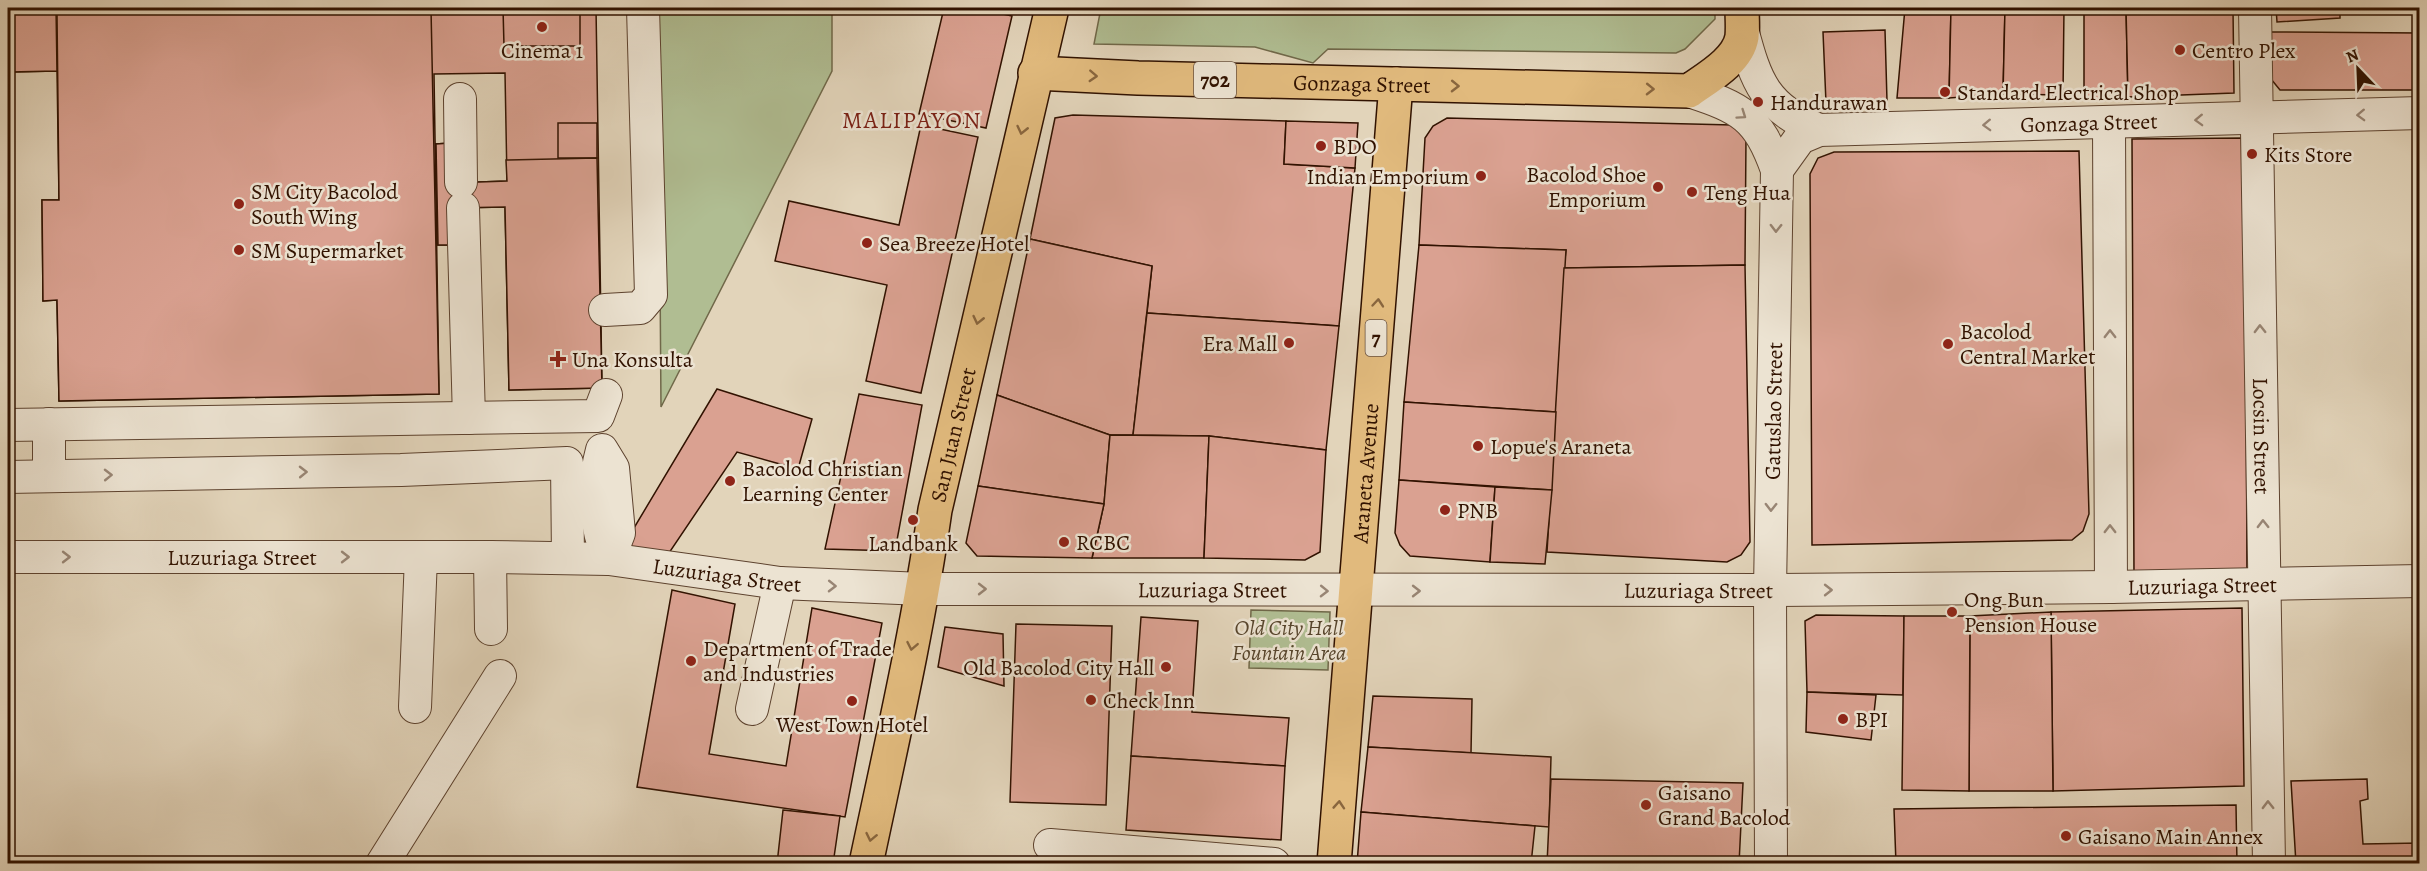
<svg xmlns="http://www.w3.org/2000/svg" width="2427" height="871" font-family="Alegreya,serif">
<style>
.green{fill:#b0bd92;stroke:#706849;stroke-width:1.5}
.building{fill:#daa191;stroke:#311200;stroke-width:1.5}
.lines{fill:none;stroke-linecap:round;stroke-linejoin:round}
.minor-casing{stroke:#5d422e;stroke-width:34}
.major-casing{stroke:#311200;stroke-width:36}
.minor{stroke:#ece3d2;stroke-width:32}
.major{stroke:#e1ba7d;stroke-width:33}
.oneway{stroke:#89663e}
.oneway2{stroke:#988574}
.poi-dot{fill:#8f2418;stroke:#ece3d2;stroke-width:2}
.labels{text-anchor:middle;stroke-width:5;stroke-linejoin:round;paint-order:stroke}
.shield{fill:#ece3d2;stroke:#69513f;stroke-width:1.5}
.shield-label{font-size:21px;font-weight:bold;fill:#311200}
.poi-label{font-size:22px;fill:#311200;stroke:#ece3d2;text-anchor:start}
.street-label{font-size:22px;fill:#311200;stroke:#ece3d2}
.park-label{font-size:22px;font-style:italic;fill:#57452c;stroke:#ece3d2}
.neighbourhood-label{font-size:24px;letter-spacing:1.5px;fill:#7a1f14;stroke:#ece3d2}
</style>
<rect width="100%" height="100%" fill="#e2d4ba"/>
<filter id="stains"><feTurbulence type="fractalNoise" baseFrequency=".00333" numOctaves="4"/><feColorMatrix values="0 0 0 0 .2 0 0 0 0 .09 0 0 0 0 .02 0 0 0 .5 -.17"/></filter>
<radialGradient id="worn" r=".72"><stop offset=".6" stop-color="#630" stop-opacity="0"/><stop offset="1" stop-color="#630" stop-opacity=".3"/></radialGradient>
<g class="green">
<path d="M 658,8 L 832,8 L 832,71 L 661,407 Z"/>
<path d="M 1101,8 L 1715,8 L 1715,19 L 1685,49 L 1676,53 L 1328,49 L 1313,63 L 1255,47 L 1094,44 Z"/>
<path d="M 1251,610 L 1330,612 L 1328,670 L 1249,668 Z"/>
</g>
<g class="building">
<path d="M 8,8 L 596,8 L 602,388 L 509,390 L 505,207 L 453,208 L 454,245 L 438,245 L 436,144 L 450,143 L 451,183 L 507,181 L 505,73 L 434,74 L 439,394 L 59,401 L 57,300 L 43,301 L 42,200 L 59,200 L 57,71 L 10,72 L 11,84 L 8,84 Z"/>
<path d="M 8,8 L 56,8 L 57,71 L 10,72 L 11,84 L 8,84 Z"/>
<path d="M 209,8 L 285,8 L 285,11 L 209,12 Z"/>
<path d="M 503,8 L 580,8 L 580,46 L 504,46 Z"/>
<path d="M 944,8 L 976,8 L 1012,16 L 986,128 L 919,114 Z"/>
<path d="M 1905,8 L 1951,8 L 1949,98 L 1897,98 Z"/>
<path d="M 1951,8 L 2005,8 L 2003,94 L 1949,98 Z"/>
<path d="M 2005,8 L 2064,8 L 2063,95 L 2003,94 Z"/>
<path d="M 2084,8 L 2126,8 L 2128,97 L 2084,100 Z"/>
<path d="M 2126,8 L 2233,8 L 2234,93 L 2128,97 Z"/>
<path d="M 2276,8 L 2340,8 L 2340,18 L 2277,22 Z"/>
<path d="M 431,9 L 439,394 L 59,401 L 57,300 L 43,301 L 42,200 L 59,200 L 57,13 Z"/>
<path d="M 1885,30 L 1887,101 L 1826,103 L 1823,32 Z"/>
<path d="M 2271,32 L 2420,33 L 2419,90 L 2280,90 L 2271,79 Z"/>
<path d="M 1073,115 L 1286,121 L 1284,164 L 1355,168 L 1339,326 L 1147,313 L 1152,266 L 1030,239 L 1055,118 Z"/>
<path d="M 1447,118 L 1733,125 L 1746,137 L 1745,265 L 1564,268 L 1566,250 L 1419,245 L 1425,138 L 1433,126 Z"/>
<path d="M 1286,121 L 1358,123 L 1355,168 L 1284,164 Z"/>
<rect x="558" y="123" width="39" height="35"/>
<path d="M 921,125 L 978,137 L 921,393 L 866,381 L 887,285 L 775,261 L 789,201 L 899,225 Z"/>
<path d="M 2245,138 L 2247,575 L 2134,576 L 2132,139 Z"/>
<path d="M 450,143 L 451,183 L 507,181 L 506,160 L 597,158 L 602,388 L 509,390 L 505,207 L 453,208 L 454,245 L 438,245 L 436,144 Z"/>
<path d="M 2079,151 L 2089,514 L 2083,531 L 2072,540 L 1812,545 L 1810,174 L 1818,158 L 1834,152 Z"/>
<path d="M 1030,239 L 1152,266 L 1133,435 L 1110,435 L 997,395 Z"/>
<path d="M 1419,245 L 1566,250 L 1556,412 L 1404,402 Z"/>
<path d="M 1745,265 L 1750,542 L 1741,555 L 1727,562 L 1547,552 L 1564,268 Z"/>
<path d="M 1147,313 L 1339,326 L 1326,450 L 1209,436 L 1133,435 Z"/>
<path d="M 717,389 L 812,419 L 798,469 L 737,452 L 669,553 L 622,548 Z"/>
<path d="M 859,394 L 922,405 L 895,551 L 825,549 Z"/>
<path d="M 997,395 L 1110,435 L 1104,504 L 978,486 Z"/>
<path d="M 1404,402 L 1556,412 L 1552,490 L 1399,480 Z"/>
<path d="M 1110,435 L 1209,436 L 1204,558 L 1092,558 L 1104,504 Z"/>
<path d="M 1209,436 L 1326,450 L 1320,552 L 1305,560 L 1204,558 Z"/>
<path d="M 1399,480 L 1495,487 L 1490,562 L 1410,556 L 1400,545 L 1395,533 Z"/>
<path d="M 978,486 L 1104,504 L 1092,558 L 977,556 L 966,543 Z"/>
<path d="M 1495,487 L 1552,490 L 1545,564 L 1490,562 Z"/>
<path d="M 672,590 L 735,604 L 709,754 L 786,766 L 812,608 L 882,623 L 845,817 L 637,787 Z"/>
<path d="M 2242,608 L 2244,786 L 2053,791 L 2051,612 Z"/>
<path d="M 2051,612 L 2053,791 L 1969,791 L 1970,616 Z"/>
<path d="M 1816,615 L 1904,616 L 1903,695 L 1807,692 L 1805,621 Z"/>
<path d="M 1904,616 L 1970,616 L 1969,791 L 1902,790 Z"/>
<path d="M 1141,617 L 1198,621 L 1192,712 L 1289,718 L 1285,766 L 1131,756 Z"/>
<path d="M 1016,624 L 1112,626 L 1106,805 L 1010,802 Z"/>
<path d="M 945,627 L 1003,634 L 1004,686 L 938,667 Z"/>
<path d="M 1807,692 L 1876,695 L 1871,740 L 1806,732 Z"/>
<path d="M 1373,696 L 1472,699 L 1471,753 L 1368,747 Z"/>
<path d="M 1368,747 L 1551,757 L 1549,827 L 1361,812 Z"/>
<path d="M 1131,756 L 1285,766 L 1281,840 L 1126,830 Z"/>
<path d="M 1551,779 L 1743,783 L 1739,864 L 1547,864 Z"/>
<path d="M 2367,779 L 2368,799 L 2360,801 L 2363,844 L 2420,843 L 2420,864 L 2296,864 L 2291,781 Z"/>
<path d="M 2236,805 L 2237,864 L 1896,864 L 1894,809 Z"/>
<path d="M 783,810 L 840,816 L 833,864 L 777,864 Z"/>
<path d="M 1361,812 L 1535,826 L 1531,864 L 1357,864 Z"/>
</g>
<g class="lines">
<defs>
<g id="minor">
<path id="s1" d="M 2255,8 L 2269,864"/>
<path d="M 1742,29 C 1756,82 1765,108 1819,130"/>
<path d="M 1689,91 C 1742,108 1758,117 1777,170 L 1770,590 L 1771,864"/>
<path d="M 460,99 L 461,182"/>
<path d="M 2109,124 L 2111,587"/>
<path id="s2" d="M 1777,170 L 1800,138 L 1819,130 L 2420,113"/>
<path d="M 463,208 L 469,418"/>
<path d="M 605,310 L 640,308 L 651,295 L 643,8"/>
<path d="M 49,424 L 49,476"/>
<path d="M 8,425 L 598,416 L 606,395"/>
<path d="M 602,450 L 613,468 L 619,533 L 609,559 C 594,525 592,486 602,450 Z"/>
<path d="M 8,477 L 401,470 L 567,463 L 568,558"/>
<path id="s3" d="M 8,557 L 490,557 L 609,559 L 780,583 L 923,589 L 1770,590 L 2111,587 L 2420,581"/>
<path d="M 490,557 L 491,629"/>
<path d="M 415,707 L 421,557"/>
<path d="M 752,709 L 780,583"/>
<path d="M 1050,845 L 1274,864"/>
<path d="M 382,864 L 500,676"/>
</g>
<g id="major">
<path id="s4" d="M 1035,73 L 1138,78 L 1689,91 C 1707,78 1738,61 1742,37 C 1743,27 1742,17 1742,8"/>
<path id="s5" d="M 866,864 C 891,746 918,629 935,510 L 1052,8"/>
<path id="s6" d="M 1334,864 L 1396,84"/>
</g>
</defs>
<use href="#minor" class="minor-casing"/>
<use href="#major" class="major-casing"/>
<use href="#minor" class="minor"/>
<use href="#major" class="major"/>
</g>
<defs><path id="oneway-chevron" d="M-2-3.5L2.5 0L-2 3.5" fill="none" stroke-width="1.6" stroke-linecap="round" stroke-linejoin="round" transform="scale(1.5)"/></defs>
<g class="oneway">
<use href="#oneway-chevron" transform="translate(1093 76) rotate(3)"/>
<use href="#oneway-chevron" transform="translate(1455 86) rotate(1)"/>
<use href="#oneway-chevron" transform="translate(1650 89) rotate(1)"/>
<use href="#oneway-chevron" transform="translate(1022 130) rotate(103)"/>
<use href="#oneway-chevron" transform="translate(1378 303) rotate(-85)"/>
<use href="#oneway-chevron" transform="translate(978 320) rotate(103)"/>
<use href="#oneway-chevron" transform="translate(912 646) rotate(101)"/>
<use href="#oneway-chevron" transform="translate(1339 805) rotate(-86)"/>
<use href="#oneway-chevron" transform="translate(871 837) rotate(102)"/>
</g>
<g class="oneway2">
<use href="#oneway-chevron" transform="translate(1742 115) rotate(35)"/>
<use href="#oneway-chevron" transform="translate(2361 115) rotate(178)"/>
<use href="#oneway-chevron" transform="translate(2199 120) rotate(178)"/>
<use href="#oneway-chevron" transform="translate(1987 125) rotate(178)"/>
<use href="#oneway-chevron" transform="translate(1776 228) rotate(91)"/>
<use href="#oneway-chevron" transform="translate(2260 329) rotate(-91)"/>
<use href="#oneway-chevron" transform="translate(2110 334) rotate(-90)"/>
<use href="#oneway-chevron" transform="translate(303 472) rotate(-1)"/>
<use href="#oneway-chevron" transform="translate(108 475) rotate(-1)"/>
<use href="#oneway-chevron" transform="translate(1771 507) rotate(91)"/>
<use href="#oneway-chevron" transform="translate(2263 524) rotate(-91)"/>
<use href="#oneway-chevron" transform="translate(2110 529) rotate(-90)"/>
<use href="#oneway-chevron" transform="translate(66 557)"/>
<use href="#oneway-chevron" transform="translate(345 557)"/>
<use href="#oneway-chevron" transform="translate(832 586) rotate(1)"/>
<use href="#oneway-chevron" transform="translate(982 589)"/>
<use href="#oneway-chevron" transform="translate(1828 590)"/>
<use href="#oneway-chevron" transform="translate(1324 591) rotate(1)"/>
<use href="#oneway-chevron" transform="translate(1416 591)"/>
<use href="#oneway-chevron" transform="translate(2268 805) rotate(-91)"/>
</g>
<g class="poi-dot">
<circle cx="542" cy="27" r="6"/>
<circle cx="2180" cy="50" r="6"/>
<circle cx="1945" cy="92" r="6"/>
<circle cx="1758" cy="102" r="6"/>
<circle cx="1321" cy="146" r="6"/>
<circle cx="2252" cy="154" r="6"/>
<circle cx="1481" cy="176" r="6"/>
<circle cx="1658" cy="187" r="6"/>
<circle cx="1692" cy="192" r="6"/>
<circle cx="239" cy="204" r="6"/>
<circle cx="867" cy="243" r="6"/>
<circle cx="239" cy="250" r="6"/>
<circle cx="1289" cy="343" r="6"/>
<circle cx="1948" cy="344" r="6"/>
<path d="M555 350h6v6h6v6h-6v6h-6v-6h-6v-6h6z"/>
<circle cx="1478" cy="446" r="6"/>
<circle cx="730" cy="481" r="6"/>
<circle cx="1445" cy="510" r="6"/>
<circle cx="913" cy="520" r="6"/>
<circle cx="1064" cy="542" r="6"/>
<circle cx="1952" cy="612" r="6"/>
<circle cx="691" cy="661" r="6"/>
<circle cx="1166" cy="667" r="6"/>
<circle cx="1091" cy="700" r="6"/>
<circle cx="852" cy="701" r="6"/>
<circle cx="1843" cy="719" r="6"/>
<circle cx="1646" cy="805" r="6"/>
<circle cx="2066" cy="836" r="6"/>
</g>
<g class="labels">
<g class="shield">
<rect x="1194" y="62" width="42" height="36" rx="4.5"/>
<rect x="1365.5" y="320" width="21" height="36" rx="4.5"/>
</g>
<g class="shield-label">
<text x="1215" y="87">702</text>
<text x="1376" y="345">7</text>
</g>
<g class="poi-label">
<text x="542" y="58" text-anchor="middle">Cinema 1</text>
<text x="2192" y="58">Centro Plex</text>
<text x="1957" y="100">Standard Electrical Shop</text>
<text x="1770" y="110">Handurawan</text>
<text x="1333" y="154">BDO</text>
<text x="2264" y="162">Kits Store</text>
<text x="1646" y="182" text-anchor="end">Bacolod Shoe<tspan x="1646" dy="25">Emporium</tspan></text>
<text x="1469" y="184" text-anchor="end">Indian Emporium</text>
<text x="251" y="199">SM City Bacolod<tspan x="251" dy="25">South Wing</tspan></text>
<text x="1704" y="200">Teng Hua</text>
<text x="879" y="251">Sea Breeze Hotel</text>
<text x="251" y="258">SM Supermarket</text>
<text x="1960" y="339">Bacolod<tspan x="1960" dy="25">Central Market</tspan></text>
<text x="1277" y="351" text-anchor="end">Era Mall</text>
<text x="572" y="367">Una Konsulta</text>
<text x="1490" y="454">Lopue's Araneta</text>
<text x="742" y="476">Bacolod Christian<tspan x="742" dy="25">Learning Center</tspan></text>
<text x="1457" y="518">PNB</text>
<text x="1076" y="550">RCBC</text>
<text x="913" y="551" text-anchor="middle">Landbank</text>
<text x="1964" y="607">Ong Bun<tspan x="1964" dy="25">Pension House</tspan></text>
<text x="703" y="656">Department of Trade<tspan x="703" dy="25">and Industries</tspan></text>
<text x="1154" y="675" text-anchor="end">Old Bacolod City Hall</text>
<text x="1103" y="708">Check Inn</text>
<text x="1855" y="727">BPI</text>
<text x="852" y="732" text-anchor="middle">West Town Hotel</text>
<text x="1658" y="800">Gaisano<tspan x="1658" dy="25">Grand Bacolod</tspan></text>
<text x="2078" y="844">Gaisano Main Annex</text>
</g>
<g class="street-label">
<text dy="8" stroke="none"><textPath href="#s4" startOffset="327">Gonzaga Street</textPath></text>
<text dy="8" stroke="none"><textPath href="#s2" startOffset="330">Gonzaga Street</textPath></text>
<text transform="translate(1773 411) rotate(-89)" y="8">Gatuslao Street</text>
<text dy="8" stroke="none"><textPath href="#s5" startOffset="438">San Juan Street</textPath></text>
<text dy="8" stroke="none"><textPath href="#s1" startOffset="428">Locsin Street</textPath></text>
<text dy="8" stroke="none"><textPath href="#s6" startOffset="392">Araneta Avenue</textPath></text>
<text dy="8" stroke="none"><textPath href="#s3" startOffset="234">Luzuriaga Street</textPath></text>
<text dy="8" stroke="none"><textPath href="#s3" startOffset="720">Luzuriaga Street</textPath></text>
<text dy="8" stroke="none"><textPath href="#s3" startOffset="2196">Luzuriaga Street</textPath></text>
<text dy="8" stroke="none"><textPath href="#s3" startOffset="1206">Luzuriaga Street</textPath></text>
<text dy="8" stroke="none"><textPath href="#s3" startOffset="1692">Luzuriaga Street</textPath></text>
</g>
<g class="park-label">
<text x="1289" y="635">Old City Hall<tspan x="1289" dy="25">Fountain Area</tspan></text>
</g>
<g class="neighbourhood-label">
<text x="912" y="128">MALIPAYON</text>
</g>
</g>
<rect width="2427" height="871" fill="none" stroke="#e2d4ba" stroke-width="30"/>
<rect x="9" y="9" width="2409" height="853" fill="none" stroke="#311200" stroke-width="3"/>
<rect x="15" y="15" width="2397" height="841" fill="none" stroke="#311200" stroke-width="1.5"/>
<g transform="translate(2358 69) rotate(337)" stroke="#ece3d2" stroke-width="4.5" paint-order="stroke">
<path d="M0-4.5L10 22L0 15L-10 22Z" fill="#311200"/>
<text y="-9" font-size="16" font-weight="bold" text-anchor="middle" fill="#311200">N</text>
</g>
<rect width="100%" height="100%" filter="url(#stains)"/>
<rect width="100%" height="100%" fill="url(#worn)"/>
</svg>
